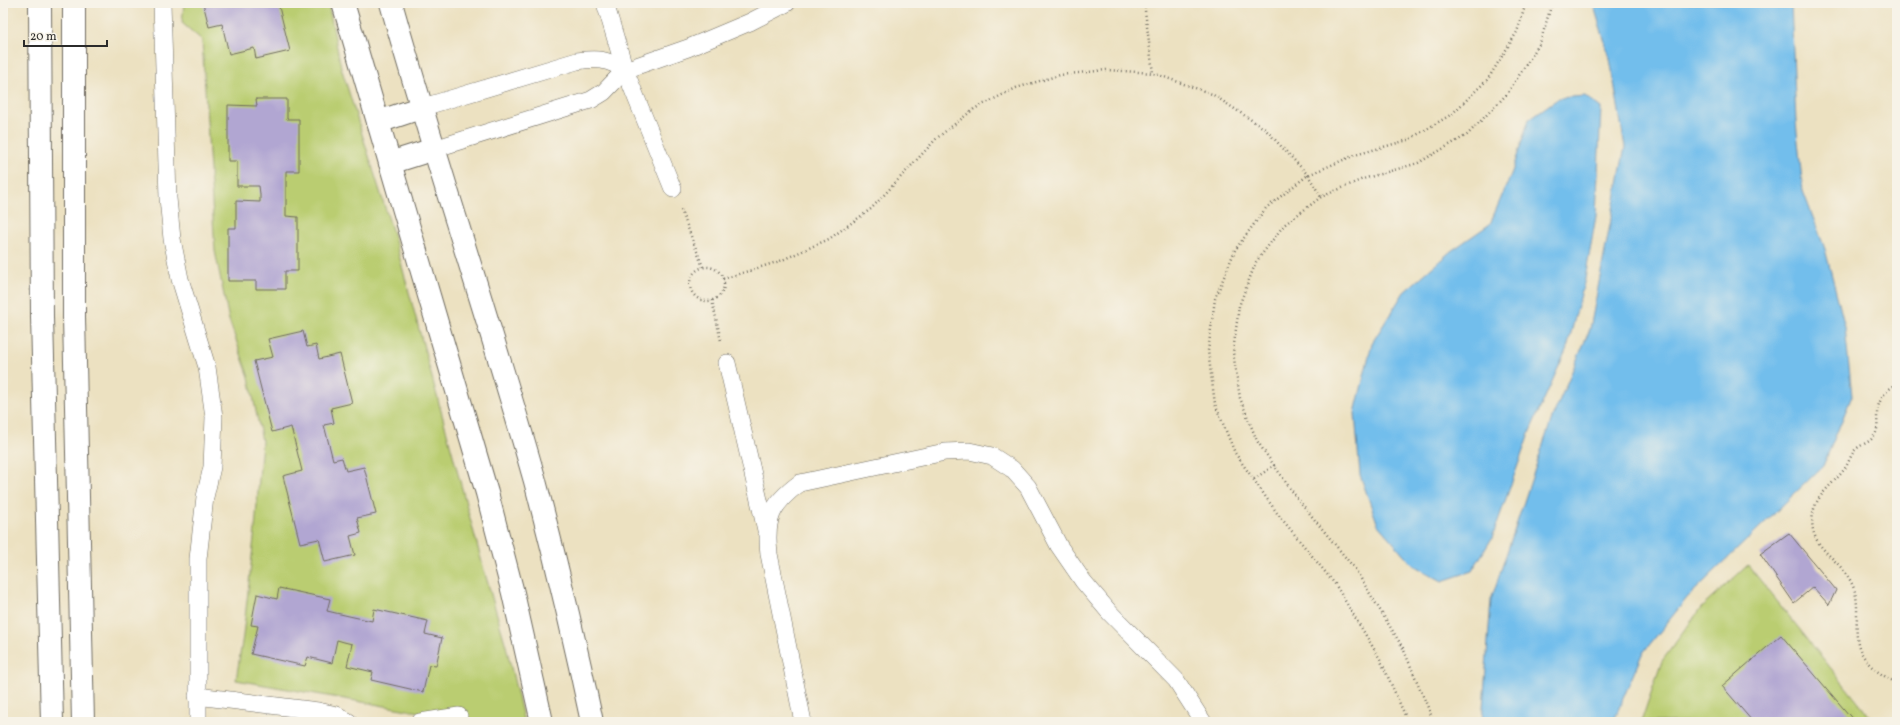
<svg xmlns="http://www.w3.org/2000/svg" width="1900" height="725" font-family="Vollkorn,serif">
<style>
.green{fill:#bacd71;stroke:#727c4e}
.water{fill:#72beec;stroke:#4e748c}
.building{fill:#b1a6d2}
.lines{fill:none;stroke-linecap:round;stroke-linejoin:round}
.lane-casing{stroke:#6f6b60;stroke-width:18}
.secondary-casing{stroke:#6f6b60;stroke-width:24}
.path{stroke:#6f6b60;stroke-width:2.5;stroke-dasharray:1 3;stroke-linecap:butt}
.lane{stroke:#fff;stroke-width:17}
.secondary{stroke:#fff;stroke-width:22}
</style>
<rect width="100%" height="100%" fill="#f7f3e8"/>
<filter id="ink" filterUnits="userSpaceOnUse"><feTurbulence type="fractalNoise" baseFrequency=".025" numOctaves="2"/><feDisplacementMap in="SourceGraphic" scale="8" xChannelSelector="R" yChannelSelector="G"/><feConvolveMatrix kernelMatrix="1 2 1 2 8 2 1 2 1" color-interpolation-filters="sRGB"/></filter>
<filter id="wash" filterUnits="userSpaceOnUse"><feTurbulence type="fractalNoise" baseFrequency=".012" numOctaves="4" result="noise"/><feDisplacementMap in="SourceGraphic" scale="16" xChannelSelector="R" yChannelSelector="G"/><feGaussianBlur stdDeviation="0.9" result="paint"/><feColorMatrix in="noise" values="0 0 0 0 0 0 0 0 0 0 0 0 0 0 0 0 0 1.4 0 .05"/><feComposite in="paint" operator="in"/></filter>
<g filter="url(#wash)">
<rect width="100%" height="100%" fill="#ece1c1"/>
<g class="green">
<path d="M 184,3 L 328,3 L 341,67 L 393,233 L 484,570 L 506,646 L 524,722 L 432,722 L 425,713 L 236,680 L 243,636 L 255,529 L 262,441 L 249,377 L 229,320 L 215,251 L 202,40 L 182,23 Z"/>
<path d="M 1748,565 L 1874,722 L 1641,722 L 1662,661 L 1701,608 Z"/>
</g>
<g class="water">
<path d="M 1593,3 L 1791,3 L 1796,122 L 1803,191 L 1825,249 L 1845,327 L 1852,396 L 1823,466 L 1687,598 L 1642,654 L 1613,722 L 1482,722 L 1491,600 L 1552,418 L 1590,329 L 1625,147 L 1610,59 Z"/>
<path d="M 1585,96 L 1601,108 L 1596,216 L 1585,279 L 1567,348 L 1530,431 L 1492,538 L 1472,571 L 1442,581 L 1413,565 L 1378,525 L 1360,475 L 1355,413 L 1372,343 L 1404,292 L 1451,251 L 1490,224 L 1512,172 L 1529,119 L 1559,98 Z"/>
</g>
<g id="blocks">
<g class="building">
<path d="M 203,3 L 278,3 L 290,51 L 256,59 L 254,48 L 229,54 L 222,24 L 209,27 Z"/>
<path d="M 256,99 L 287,99 L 287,119 L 299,119 L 299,171 L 286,171 L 286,216 L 298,217 L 298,271 L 285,271 L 285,289 L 256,289 L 256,281 L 228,281 L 228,228 L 236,228 L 236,201 L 260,202 L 260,194 L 259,186 L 237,186 L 237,161 L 228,161 L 228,105 L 257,106 Z"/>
<path d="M 303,331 L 307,347 L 316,345 L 319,359 L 340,354 L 352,403 L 331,408 L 334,423 L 324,425 L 333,460 L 342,458 L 346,471 L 364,467 L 376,514 L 357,518 L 361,533 L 350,536 L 355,555 L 325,562 L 319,539 L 300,543 L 283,476 L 302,471 L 291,427 L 272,432 L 254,361 L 273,357 L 268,339 Z"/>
<path d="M 1789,533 L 1836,590 L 1829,605 L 1813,587 L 1794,603 L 1760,554 Z"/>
<path d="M 279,588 L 330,599 L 327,611 L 349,616 L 372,621 L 374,609 L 428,621 L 425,634 L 442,638 L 436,666 L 429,665 L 423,692 L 371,680 L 373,672 L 347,666 L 352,644 L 344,642 L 337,640 L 332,663 L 308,657 L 305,666 L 251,654 L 258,626 L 251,625 L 257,594 L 277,599 Z"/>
<path d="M 1781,635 L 1855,722 L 1753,722 L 1722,686 Z"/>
</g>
</g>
</g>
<g filter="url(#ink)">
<use href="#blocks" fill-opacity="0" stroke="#6f6b60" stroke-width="1"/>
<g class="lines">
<defs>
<g id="lane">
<path d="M 162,3 L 168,198 L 172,239 L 180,279 L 207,367 L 214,417 L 212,467 L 205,497 L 198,559 L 198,722"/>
<path d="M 605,3 L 625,70 L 673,189"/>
<path d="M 420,108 L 577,61 C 598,58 607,59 625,70"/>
<path d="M 434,149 L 591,100 L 604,92 L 625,70 L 688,48 L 750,22 L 787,3"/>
<path d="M 727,363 L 766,530"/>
<path d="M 197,696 L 318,711 L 337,715 L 349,722"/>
<path d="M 420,722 L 459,716"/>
<path d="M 803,722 L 769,554 C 765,519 771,504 800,483 L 945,452 L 969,451 L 992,456 L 1012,469 L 1028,487 L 1059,546 L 1083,581 L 1110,613 L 1176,680 L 1203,722"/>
</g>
<g id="secondary">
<path d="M 40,3 L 42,317 L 52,722"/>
<path d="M 74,3 L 74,317 L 83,722"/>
<path d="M 343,3 L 487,493 L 513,593 L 542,722"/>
<path d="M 391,3 C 436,163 490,321 535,481 C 556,561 575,641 592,722"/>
<path d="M 378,122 L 420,108"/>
<path d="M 390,163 L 434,149"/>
</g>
</defs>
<use href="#lane" class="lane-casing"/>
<use href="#secondary" class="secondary-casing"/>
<g class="path">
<path d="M 1144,3 L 1153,73"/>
<path d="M 681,210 L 703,267"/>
<circle cx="707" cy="284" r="17"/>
<path d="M 723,279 L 780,261 L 829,239 L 871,209 L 937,138 L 974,109 L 1016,88 L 1060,75 L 1106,70 L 1153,73 L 1212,94 L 1265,129 L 1308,175 L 1321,197"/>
<path d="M 712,300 L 721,341"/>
<path d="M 1897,384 C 1885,390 1877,402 1877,415 C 1877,422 1879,429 1874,436 C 1870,443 1861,444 1855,450 C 1850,456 1848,465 1843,471 C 1833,484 1819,493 1814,509 C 1804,548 1839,555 1852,584 C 1863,606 1851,632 1861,652 C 1869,668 1882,675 1897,683"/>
<path d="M 1254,479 L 1275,465"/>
<path d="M 1408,722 L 1380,659 L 1335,584 L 1277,513 L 1235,453 L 1215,404 L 1208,351 L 1215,299 L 1235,250 L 1266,208 L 1308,175 L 1355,155 L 1408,140 L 1452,114 L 1488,79 L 1517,32 L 1526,3"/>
<path d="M 1434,722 L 1403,648 L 1355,569 L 1297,498 L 1257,441 L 1240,398 L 1233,352 L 1239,306 L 1256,262 L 1284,225 L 1321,197 L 1363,179 L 1418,163 L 1467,135 L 1507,94 L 1540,43 L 1552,3"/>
</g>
<use href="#lane" class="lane"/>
<use href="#secondary" class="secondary"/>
</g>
</g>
<rect width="1900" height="725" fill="none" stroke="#f7f3e8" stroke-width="16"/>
<path d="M24 40v6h83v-6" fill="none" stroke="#2b2b2b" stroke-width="2"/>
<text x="30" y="40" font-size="12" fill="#2b2b2b" stroke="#f7f3e8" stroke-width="3" paint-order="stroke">20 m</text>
</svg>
